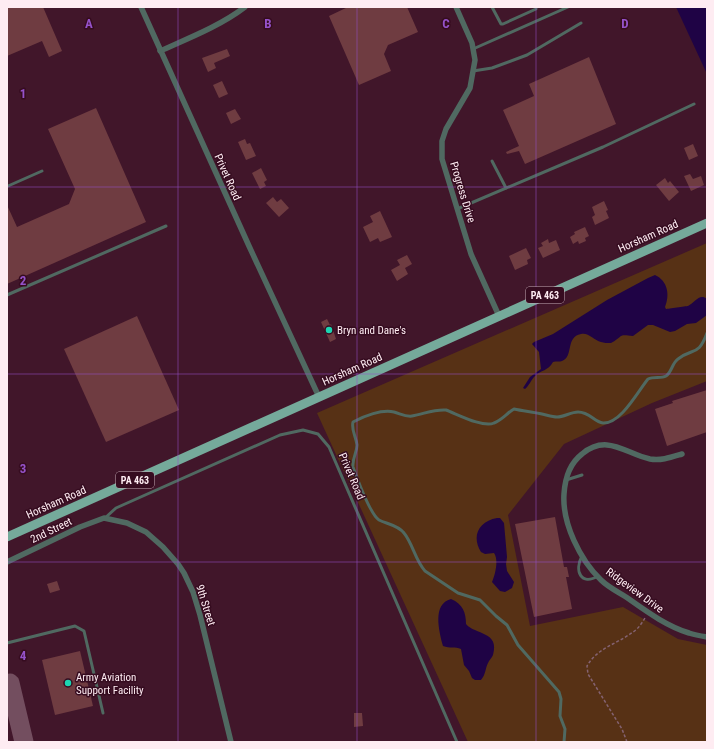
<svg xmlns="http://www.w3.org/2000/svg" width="714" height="749" font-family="'Roboto Condensed',sans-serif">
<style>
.green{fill:#573115}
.water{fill:#1f0345}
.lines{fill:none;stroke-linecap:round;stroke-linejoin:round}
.taxiway{stroke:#734e5f;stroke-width:19}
.building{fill:#6f3c41}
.path{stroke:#846271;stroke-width:1.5;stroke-dasharray:3 2;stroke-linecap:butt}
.service{stroke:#506961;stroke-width:3}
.minor{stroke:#506961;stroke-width:5.5}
.primary{stroke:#75aa9b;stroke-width:9}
.grid{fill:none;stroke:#9552c9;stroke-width:1;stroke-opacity:0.55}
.poi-dot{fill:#1bd5b1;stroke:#360c20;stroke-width:1.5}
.labels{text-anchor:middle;stroke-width:3;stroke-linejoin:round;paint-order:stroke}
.shield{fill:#360c20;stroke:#c2a9b3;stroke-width:1}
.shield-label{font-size:10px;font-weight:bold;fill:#feecf2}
.street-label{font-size:11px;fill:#feecf2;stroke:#360c20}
.poi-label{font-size:11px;fill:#feecf2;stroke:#360c20;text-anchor:start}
.grid-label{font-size:13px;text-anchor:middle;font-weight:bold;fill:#9552c9;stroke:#360c20;stroke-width:3;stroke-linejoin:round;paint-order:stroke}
</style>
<rect width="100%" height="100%" fill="#41162a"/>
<path class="green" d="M 707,243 L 707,381 L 652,403 L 564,444 L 508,515 L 530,626 L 623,607 L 678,639 L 707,645 L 707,742 L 468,742 L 317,413 Z"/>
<g class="water">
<path d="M 676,7 L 707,7 L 707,74 Z"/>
<path d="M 655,275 C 668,281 670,295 665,307 L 666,309 C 668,309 686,306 688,306 C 695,303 699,293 707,299 L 707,315 L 696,323 L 687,324 L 675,331 L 670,332 L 653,325 L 648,325 L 633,336 C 617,334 624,336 611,343 C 607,343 604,343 601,342 C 594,340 588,332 581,334 C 565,337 574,357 562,361 C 560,362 556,361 553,362 C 548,371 541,370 535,376 C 531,380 529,386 525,389 L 523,388 L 530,377 L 541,369 L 539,352 L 532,344 L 534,342 L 553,334 L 607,300 L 648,278 Z"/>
<path d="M 497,518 L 500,518 L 504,523 L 507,557 L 506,564 L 507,571 L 514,582 L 512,588 L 505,592 L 500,591 L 492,582 C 495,575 499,560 494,553 L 485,554 L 481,552 C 471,536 479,521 497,518 Z"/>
<path d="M 451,599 C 463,604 466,613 466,624 C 475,635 500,631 493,655 C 492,658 489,660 488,663 C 485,669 486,674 481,680 L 475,680 L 472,678 L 469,671 L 464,665 L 461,649 C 455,646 450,649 443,646 C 439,631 432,604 451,599 Z"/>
</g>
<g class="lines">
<path class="taxiway" d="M 10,683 L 24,742"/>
</g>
<g class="building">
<path d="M 7,7 L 43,7 L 62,51 L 49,57 L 42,41 L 7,56 Z"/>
<path d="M 348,7 L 407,7 L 418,32 L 388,45 L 384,54 L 391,71 L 359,85 L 329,16 Z"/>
<path d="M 227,49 L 230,56 L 214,63 L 216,68 L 208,72 L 202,58 Z"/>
<path d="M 589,57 L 616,124 L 525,164 L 519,151 L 507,154 L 506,152 L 519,146 L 503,110 L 534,96 L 529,84 Z"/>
<path d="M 222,81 L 228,94 L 219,98 L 213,85 Z"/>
<path d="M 96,108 L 146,222 L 7,284 L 7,205 L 17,227 L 69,204 L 75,189 L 48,129 Z"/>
<path d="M 235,109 L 241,119 L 231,124 L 226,113 Z"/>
<path d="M 245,139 L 247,144 L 250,143 L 256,156 L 246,160 L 238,142 Z"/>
<path d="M 693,144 L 698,156 L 689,160 L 684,148 Z"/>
<path d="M 261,168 L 267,180 L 264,182 L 266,186 L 260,189 L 252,173 Z"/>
<path d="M 690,174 L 693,179 L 701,176 L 704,185 L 691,191 L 684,176 Z"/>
<path d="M 665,178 L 668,183 L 670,181 L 679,192 L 669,201 L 656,185 Z"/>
<path d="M 273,197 L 277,202 L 281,199 L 289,208 L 279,217 L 266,203 Z"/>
<path d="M 604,201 L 608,210 L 606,211 L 609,218 L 595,225 L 592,217 L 595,215 L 592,207 Z"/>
<path d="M 380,211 L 392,237 L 380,242 L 378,238 L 370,242 L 363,227 L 373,222 L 370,216 Z"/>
<path d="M 585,227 L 589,236 L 585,238 L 586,241 L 579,244 L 578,241 L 573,244 L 570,237 L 575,234 L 574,232 Z"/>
<path d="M 548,239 L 549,243 L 556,240 L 560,250 L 543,258 L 538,248 L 543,246 L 541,243 Z"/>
<path d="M 526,248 L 531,258 L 527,260 L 528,264 L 515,270 L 509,256 Z"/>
<path d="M 407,255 L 412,264 L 405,268 L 408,274 L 397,281 L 391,270 L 400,265 L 397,260 Z"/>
<path d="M 137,316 L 179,410 L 106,442 L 64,349 Z"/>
<path d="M 327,319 L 330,325 L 331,324 L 336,339 L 330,342 L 321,322 Z"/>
<path d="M 707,390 L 707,432 L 667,446 L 655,409 L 673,403 L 672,401 Z"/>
<path d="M 555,517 L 564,567 L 567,567 L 569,577 L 566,577 L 572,609 L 534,617 L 515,524 Z"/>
<path d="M 57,581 L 60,590 L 50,593 L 47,584 Z"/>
<path d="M 80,651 L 93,706 L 55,715 L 42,660 Z"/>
<path d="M 354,713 L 362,713 L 363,726 L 354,727 Z"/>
</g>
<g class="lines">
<path class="path" d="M 627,742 L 622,729 L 588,674 L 587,666 C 597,648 617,644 633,632 C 638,629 642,623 645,618"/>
<g class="service">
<path d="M 492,7 L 501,24 L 503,24 L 536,9 L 536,7"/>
<path d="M 473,49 L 568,7"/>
<path d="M 473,71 L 492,68 L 527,55 L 581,23"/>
<path d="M 492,161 L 506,188"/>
<path d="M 8,186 L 42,171"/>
<path d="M 457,209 L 603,147 L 694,104"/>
<path d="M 7,295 L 166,226"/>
<path d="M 566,480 L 582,475"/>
<path d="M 105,518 L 116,508 L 280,435 L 303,430 L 318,434 L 329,447 L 457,742"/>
<path d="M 582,556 C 574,571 581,586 598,576"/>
<path d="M 7,643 L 75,626 L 84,631 L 103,713"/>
<path d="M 564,742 L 565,729 L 560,716 L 561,699 L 559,692 L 518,645 L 507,625 L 496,616 L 480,600 L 458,593 L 425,571 C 415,560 413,544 404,533 C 398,525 387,524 379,520 C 370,514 357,478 353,467 C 352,458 357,453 357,445 C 356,436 351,430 353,422 C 364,416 382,409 394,412 C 401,414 406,417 412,416 C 424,414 434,409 446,410 C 457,414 483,428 494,423 C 502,420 507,413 514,409 C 523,411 533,412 542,414 C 547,415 552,417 557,417 C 564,417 571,412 578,412 C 590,412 594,422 603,423 C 621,424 638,391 648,379 C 654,376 661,379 666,376 C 672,372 672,363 678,359 C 694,347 698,357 707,333"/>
</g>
<g class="minor">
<path d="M 141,7 L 249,246 L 319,397"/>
<path d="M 456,7 L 472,43 L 475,60 L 470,88 L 446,129 L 442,141 L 442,159 L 471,254 L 499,316"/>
<path d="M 160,51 C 189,38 220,26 245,7"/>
<path d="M 682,454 C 672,457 661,461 650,459 C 626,454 607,433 582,454 C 569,464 565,478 564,494 C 562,523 580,560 601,580 C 608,587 618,592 626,597 C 646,611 666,626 689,633 C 695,635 701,636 707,637"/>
<path d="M 7,562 L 80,527 L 104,518 L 127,523 L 146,532 L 163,547 L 178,564 L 184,573 L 193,592 L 200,615 L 231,742"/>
</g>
<path class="primary" d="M 7,537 L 707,223"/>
</g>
<path class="grid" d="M 178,7 L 178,742M 357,7 L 357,742M 536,7 L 536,742M 7,187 L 707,187M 7,374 L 707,374M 7,562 L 707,562"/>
<g class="poi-dot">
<circle cx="329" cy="330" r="4"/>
<circle cx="68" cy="683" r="4"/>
</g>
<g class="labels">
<g class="shield">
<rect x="526" y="287" width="38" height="16" rx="3"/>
<rect x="116" y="472" width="38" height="16" rx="3"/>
</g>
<g class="shield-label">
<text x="545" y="299">PA 463</text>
<text x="135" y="484">PA 463</text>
</g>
<g class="street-label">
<text transform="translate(228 177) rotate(66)" y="4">Privet Road</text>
<text transform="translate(463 192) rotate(73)" y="4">Progress Drive</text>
<text transform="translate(648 236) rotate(-24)" y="4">Horsham Road</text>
<text transform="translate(352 369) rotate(-24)" y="4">Horsham Road</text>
<text transform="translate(352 476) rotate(67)" y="4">Privet Road</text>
<text transform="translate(56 502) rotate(-24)" y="4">Horsham Road</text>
<text transform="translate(51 530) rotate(-26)" y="4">2nd Street</text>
<text transform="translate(635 590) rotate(36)" y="4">Ridgeview Drive</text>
<text transform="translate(206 605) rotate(73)" y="4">9th Street</text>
</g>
<g class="poi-label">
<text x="337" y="334">Bryn and Dane's</text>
<text x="76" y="681">Army Aviation<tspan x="76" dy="13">Support Facility</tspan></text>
</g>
</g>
<g class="grid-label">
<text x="89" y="28">A</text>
<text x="268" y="28">B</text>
<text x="446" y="28">C</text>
<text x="625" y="28">D</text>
<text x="23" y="98">1</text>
<text x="23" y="285">2</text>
<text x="23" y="473">3</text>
<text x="23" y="660">4</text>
</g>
<rect width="714" height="749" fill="none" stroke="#feecf2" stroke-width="16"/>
</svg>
